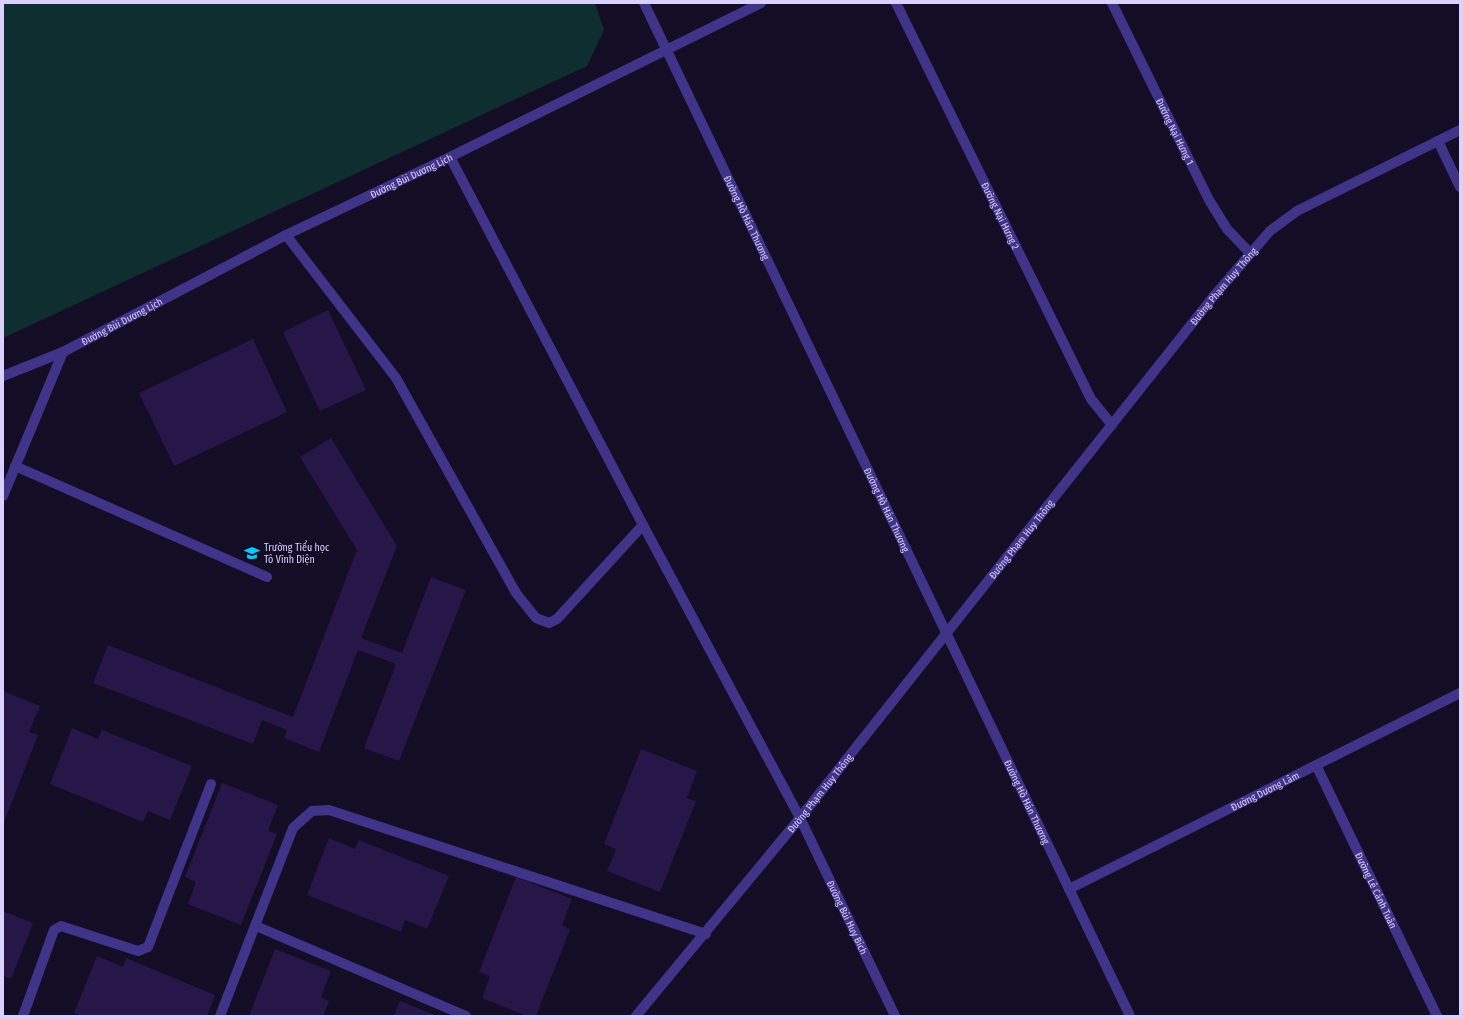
<svg xmlns="http://www.w3.org/2000/svg" width="1463" height="1019" font-family="'Fira Sans Condensed',sans-serif">
<style>
.green{fill:#0f2e30}
.building{fill:#261748}
.lines{fill:none;stroke-linecap:round;stroke-linejoin:round}
.service{stroke:#3f3488;stroke-width:10}
.minor{stroke:#3f3488;stroke-width:10}
.tertiary{stroke:#3f3488;stroke-width:10}
.labels{text-anchor:middle;stroke-width:3.5;stroke-linejoin:round;paint-order:stroke}
.street-label{font-size:10px;fill:#dbd1ff;stroke:#130d26}
.poi-label{font-size:10px;fill:#dbd1ff;stroke:#130d26;text-anchor:start}
</style>
<rect width="100%" height="100%" fill="#130d26"/>
<path class="green" d="M 3,3 L 595,3 L 604,30 L 587,66 L 3,338 Z"/>
<g class="building">
<path d="M 328,310 L 366,390 L 320,411 L 283,332 Z"/>
<path d="M 253,339 L 287,412 L 174,466 L 139,393 Z"/>
<path d="M 331,438 L 397,546 L 361,638 L 402,653 L 431,577 L 466,590 L 399,761 L 364,748 L 396,664 L 358,650 L 319,752 L 284,738 L 287,730 L 262,720 L 253,744 L 93,683 L 108,645 L 293,717 L 357,550 L 300,457 Z"/>
<path d="M 3,691 L 40,706 L 29,732 L 38,735 L 3,825 Z"/>
<path d="M 72,728 L 98,739 L 102,730 L 192,766 L 170,820 L 148,811 L 143,822 L 50,784 Z"/>
<path d="M 641,749 L 697,771 L 687,798 L 696,801 L 660,892 L 607,871 L 616,849 L 604,844 Z"/>
<path d="M 222,783 L 278,805 L 268,831 L 277,834 L 241,925 L 188,904 L 196,882 L 185,877 Z"/>
<path d="M 329,838 L 355,849 L 359,840 L 449,876 L 427,929 L 405,920 L 401,932 L 307,895 Z"/>
<path d="M 516,877 L 572,899 L 562,925 L 570,929 L 536,1016 L 527,1016 L 482,998 L 490,976 L 479,972 Z"/>
<path d="M 3,911 L 33,923 L 11,979 L 3,976 Z"/>
<path d="M 275,949 L 331,971 L 321,997 L 329,1001 L 323,1016 L 249,1016 Z"/>
<path d="M 97,956 L 123,967 L 126,958 L 215,995 L 207,1016 L 82,1016 L 74,1013 Z"/>
<path d="M 400,1001 L 437,1016 L 394,1016 Z"/>
</g>
<g class="lines">
<g class="service">
<path d="M 286,235 L 396,378 L 516,593 L 536,618 L 549,623 L 557,619 L 643,525"/>
<path d="M 15,466 L 267,577"/>
<path d="M 256,926 L 466,1016"/>
<path d="M 23,1016 L 54,930 L 61,926 L 138,951 L 148,947 L 211,784"/>
<path d="M 220,1016 L 293,828 L 312,811 L 329,810 L 706,934"/>
</g>
<g class="minor">
<path id="s1" d="M 896,3 L 1091,399 L 1112,425"/>
<path id="s2" d="M 1112,3 L 1209,200 L 1227,229 L 1250,253"/>
<path d="M 1438,141 L 1460,187"/>
<path id="s3" d="M 450,157 L 643,525 L 800,818 L 895,1016"/>
<path id="s4" d="M 3,376 L 63,352 L 286,235 L 450,157 L 761,3"/>
<path d="M 3,496 L 63,352"/>
<path id="s5" d="M 1316,765 L 1437,1016"/>
<path id="s6" d="M 1069,889 L 1460,693"/>
<path id="s7" d="M 636,1016 L 800,818 L 1213,297 L 1270,231 L 1297,211 L 1460,130"/>
</g>
<path class="tertiary" id="s8" d="M 644,3 L 1130,1016"/>
</g>
<defs>
<symbol id="school-bare" viewBox="-9 -9 18 18"><path d="M0-5L7-2L0 1L-7-2ZM-4 1L0 2.5L4 1V4Q0 6-4 4Z" fill="#00cbfc" stroke="#130d26" stroke-width="2.5" paint-order="stroke"/></symbol>
</defs>
<g fill-rule="evenodd">
<use href="#school-bare" x="241" y="542" width="22" height="22"/>
</g>
<g class="labels">
<g class="street-label">
<text dy="4" stroke="none"><textPath href="#s2" startOffset="143">Đường Nại Hưng 1</textPath></text>
<text dy="4" stroke="none"><textPath href="#s4" startOffset="455">Đường Bùi Dương Lịch</textPath></text>
<text dy="4" stroke="none"><textPath href="#s1" startOffset="237">Đường Nại Hưng 2</textPath></text>
<text dy="4" stroke="none"><textPath href="#s8" startOffset="238">Đường Hồ Hán Thương</textPath></text>
<text dy="4" stroke="none"><textPath href="#s7" startOffset="937">Đường Phạm Huy Thông</textPath></text>
<text dy="4" stroke="none"><textPath href="#s4" startOffset="131">Đường Bùi Dương Lịch</textPath></text>
<text dy="4" stroke="none"><textPath href="#s8" startOffset="562">Đường Hồ Hán Thương</textPath></text>
<text dy="4" stroke="none"><textPath href="#s7" startOffset="613">Đường Phạm Huy Thông</textPath></text>
<text dy="4" stroke="none"><textPath href="#s6" startOffset="219">Đường Dương Lâm</textPath></text>
<text dy="4" stroke="none"><textPath href="#s7" startOffset="289">Đường Phạm Huy Thông</textPath></text>
<text dy="4" stroke="none"><textPath href="#s8" startOffset="886">Đường Hồ Hán Thương</textPath></text>
<text dy="4" stroke="none"><textPath href="#s5" startOffset="139">Đường Lê Cảnh Tuân</textPath></text>
<text dy="4" stroke="none"><textPath href="#s3" startOffset="858">Đường Bùi Huy Bích</textPath></text>
</g>
<g class="poi-label">
<text x="264" y="551">Trường Tiểu học<tspan x="264" dy="12">Tô Vĩnh Diện</tspan></text>
</g>
</g>
<rect width="1463" height="1019" fill="none" stroke="#dbd1ff" stroke-width="8"/>
</svg>
